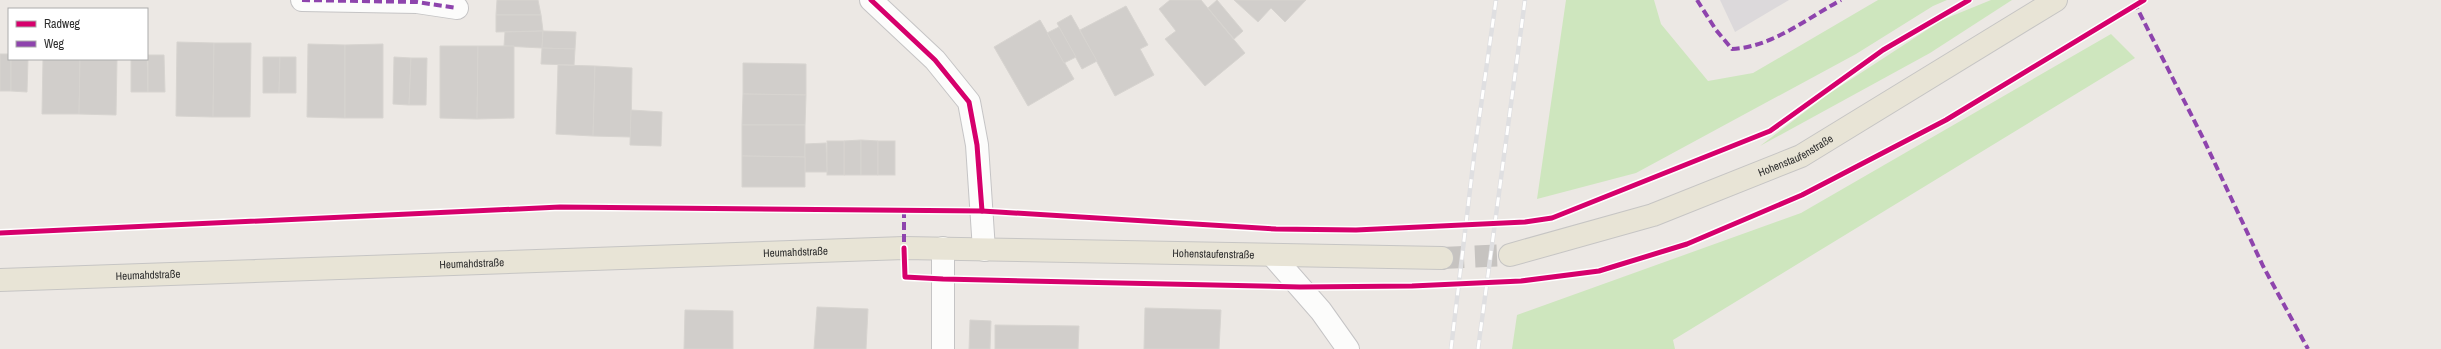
<svg xmlns="http://www.w3.org/2000/svg" width="2441" height="349" font-family="'Archivo Narrow',sans-serif">
<style>
.industrial{fill:#dcd9db}
.green{fill:#cee6be}
.building{fill:#d1cecb;stroke:#d7d4d0}
.lines{fill:none;stroke-linecap:round;stroke-linejoin:round}
.major-tunnel{stroke:#c6c3c0;stroke-width:22;stroke-dasharray:22 11;stroke-linecap:butt}
.minor-casing{stroke:#c5c4c5;stroke-width:24}
.major-casing{stroke:#c6c5c4;stroke-width:24}
.minor{stroke:#fcfcfb;stroke-width:22}
.major{stroke:#e8e4d6;stroke-width:22}
.rail-casing{stroke:#dfdfe1;stroke-width:4.5}
.rail{stroke:#fff;stroke-width:3;stroke-dasharray:9;stroke-linecap:butt}
.quiet{stroke:#8e44ad;stroke-width:4;stroke-dasharray:8 4;stroke-linecap:butt}
.cycleway-casing{stroke:#fff;stroke-width:8}
.cycleway{stroke:#d6006c;stroke-width:5}
.labels{text-anchor:middle;stroke-width:3.5;stroke-linejoin:round;paint-order:stroke}
.street-label{font-size:11px;fill:#2e2e2e;stroke:#fff}
</style>
<rect width="100%" height="100%" fill="#ece8e4"/>
<path class="industrial" d="M 1720,0 L 1789,0 L 1735,32 Z"/>
<g class="green">
<path d="M 1566,0 L 1654,0 L 1661,24 L 1708,81 L 1753,73 L 1878,0 L 1947,0 L 1933,6 L 1856,54 L 1636,173 L 1537,199 Z"/>
<path d="M 1991,0 L 2012,0 L 1930,53 L 1760,146 L 1827,95 L 1942,20 Z"/>
<path d="M 2111,34 L 2135,58 L 1673,340 L 1675,349 L 1512,349 L 1517,315 L 1801,213 Z"/>
</g>
<g class="building">
<path d="M 497,0 L 538,0 L 541,15 L 496,15 Z"/>
<path d="M 1170,0 L 1201,0 L 1245,53 L 1205,86 L 1165,39 L 1176,31 L 1159,9 Z"/>
<path d="M 1217,0 L 1243,31 L 1234,39 L 1208,8 Z"/>
<path d="M 1234,0 L 1306,0 L 1285,22 L 1271,8 L 1258,22 Z"/>
<path d="M 1126,6 L 1148,45 L 1140,49 L 1154,75 L 1115,96 L 1080,30 Z"/>
<path d="M 496,15 L 541,15 L 543,31 L 496,32 Z"/>
<path d="M 1071,15 L 1097,61 L 1082,69 L 1057,23 Z"/>
<path d="M 1040,20 L 1074,79 L 1028,106 L 994,47 Z"/>
<path d="M 1059,27 L 1076,57 L 1064,63 L 1047,33 Z"/>
<path d="M 543,31 L 542,48 L 504,46 L 505,32 Z"/>
<path d="M 543,31 L 576,32 L 575,49 L 542,48 Z"/>
<path d="M 177,42 L 214,43 L 213,117 L 176,116 Z"/>
<path d="M 214,43 L 251,43 L 250,117 L 213,117 Z"/>
<path d="M 308,44 L 345,45 L 345,118 L 307,117 Z"/>
<path d="M 383,44 L 383,118 L 345,118 L 345,45 Z"/>
<path d="M 440,46 L 478,46 L 477,119 L 440,118 Z"/>
<path d="M 478,46 L 514,46 L 514,118 L 477,119 Z"/>
<path d="M 542,48 L 575,49 L 574,65 L 541,64 Z"/>
<path d="M 0,54 L 9,54 L 9,59 L 11,59 L 11,91 L 0,91 Z"/>
<path d="M 147,55 L 148,92 L 131,92 L 131,59 L 147,59 Z"/>
<path d="M 148,55 L 164,55 L 165,92 L 148,92 Z"/>
<path d="M 263,57 L 280,57 L 279,93 L 263,93 Z"/>
<path d="M 280,57 L 296,57 L 296,93 L 279,93 Z"/>
<path d="M 394,57 L 411,58 L 409,105 L 393,104 Z"/>
<path d="M 411,58 L 427,58 L 426,105 L 409,105 Z"/>
<path d="M 11,59 L 28,59 L 27,92 L 11,91 Z"/>
<path d="M 43,59 L 80,59 L 79,114 L 42,114 Z"/>
<path d="M 80,59 L 117,59 L 116,115 L 79,114 Z"/>
<path d="M 743,63 L 806,64 L 806,95 L 743,94 Z"/>
<path d="M 558,65 L 595,66 L 593,136 L 556,134 Z"/>
<path d="M 595,66 L 632,68 L 631,137 L 593,136 Z"/>
<path d="M 743,94 L 806,95 L 805,125 L 742,125 Z"/>
<path d="M 631,110 L 662,112 L 661,146 L 630,145 Z"/>
<path d="M 742,125 L 805,125 L 805,157 L 742,156 Z"/>
<path d="M 861,140 L 861,175 L 844,175 L 844,141 Z"/>
<path d="M 861,140 L 878,141 L 878,175 L 861,175 Z"/>
<rect x="827" y="141" width="17" height="34"/>
<rect x="878" y="141" width="17" height="34"/>
<path d="M 826,143 L 827,172 L 805,172 L 805,144 Z"/>
<path d="M 742,156 L 805,157 L 805,187 L 742,187 Z"/>
<path d="M 817,307 L 868,309 L 866,349 L 814,349 Z"/>
<path d="M 1145,308 L 1221,310 L 1219,349 L 1144,349 Z"/>
<path d="M 685,310 L 733,311 L 733,349 L 684,349 Z"/>
<path d="M 970,320 L 991,321 L 990,349 L 969,349 Z"/>
<path d="M 995,325 L 1079,326 L 1078,349 L 995,349 Z"/>
</g>
<g class="lines">
<path class="major-tunnel" d="M 1442,258 L 1510,255"/>
<defs>
<g id="minor">
<path d="M 302,0 L 417,2 L 457,8"/>
<path d="M 871,0 L 935,60 L 969,102 L 977,145 L 984,250"/>
<path d="M 943,248 L 943,349"/>
<path d="M 1272,255 L 1321,311 L 1348,349"/>
</g>
<g id="major">
<path id="s1" d="M 1510,255 L 1653,215 L 1801,156 L 2056,0"/>
<path id="s2" d="M 0,280 L 904,248 L 1442,258"/>
</g>
</defs>
<use href="#minor" class="minor-casing"/>
<use href="#major" class="major-casing"/>
<use href="#minor" class="minor"/>
<use href="#major" class="major"/>
<defs>
<g id="rail">
<path d="M 1451,349 L 1475,148 L 1496,0"/>
<path d="M 1478,349 L 1525,0"/>
</g>
</defs>
<use href="#rail" class="rail-casing"/>
<use href="#rail" class="rail"/>
<g class="quiet">
<path d="M 302,0 L 417,2 L 457,8"/>
<path d="M 1697,0 L 1716,30 L 1732,49 C 1772,47 1806,19 1841,0"/>
<path d="M 2134,2 L 2203,138 L 2263,266 L 2308,349"/>
<path d="M 904,210 L 904,250"/>
</g>
<defs>
<g id="cycleway">
<path d="M 871,0 L 935,60 L 969,102 L 977,145 L 982,211"/>
<path d="M 0,233 L 560,207 L 982,211 L 1276,229 L 1356,230 L 1525,222 L 1552,218 L 1770,131 L 1883,50 L 1969,0"/>
<path d="M 904,248 L 905,277 L 943,279 L 1300,287 L 1412,286 L 1521,281 L 1599,271 L 1687,244 L 1802,195 L 1946,120 L 2144,0"/>
</g>
</defs>
<use href="#cycleway" class="cycleway-casing"/>
<use href="#cycleway" class="cycleway"/>
</g>
<g class="labels">
<g class="street-label">
<text dy="4" stroke="none"><textPath href="#s1" startOffset="303">Hohenstaufenstraße</textPath></text>
<text dy="4" stroke="none"><textPath href="#s2" startOffset="796">Heumahdstraße</textPath></text>
<text dy="4" stroke="none"><textPath href="#s2" startOffset="1214">Hohenstaufenstraße</textPath></text>
<text dy="4" stroke="none"><textPath href="#s2" startOffset="472">Heumahdstraße</textPath></text>
<text dy="4" stroke="none"><textPath href="#s2" startOffset="148">Heumahdstraße</textPath></text>
</g>
</g>
<rect x="8" y="8" width="140" height="52" fill="#ffffff" stroke="#ababab"/>
<rect x="16" y="21" width="20" height="6" fill="#d6006c" stroke="#ababab"/>
<text x="44" y="28" font-size="12" fill="#2e2e2e">Radweg</text>
<rect x="16" y="41" width="20" height="6" fill="#8e44ad" stroke="#ababab"/>
<text x="44" y="48" font-size="12" fill="#2e2e2e">Weg</text>
</svg>
